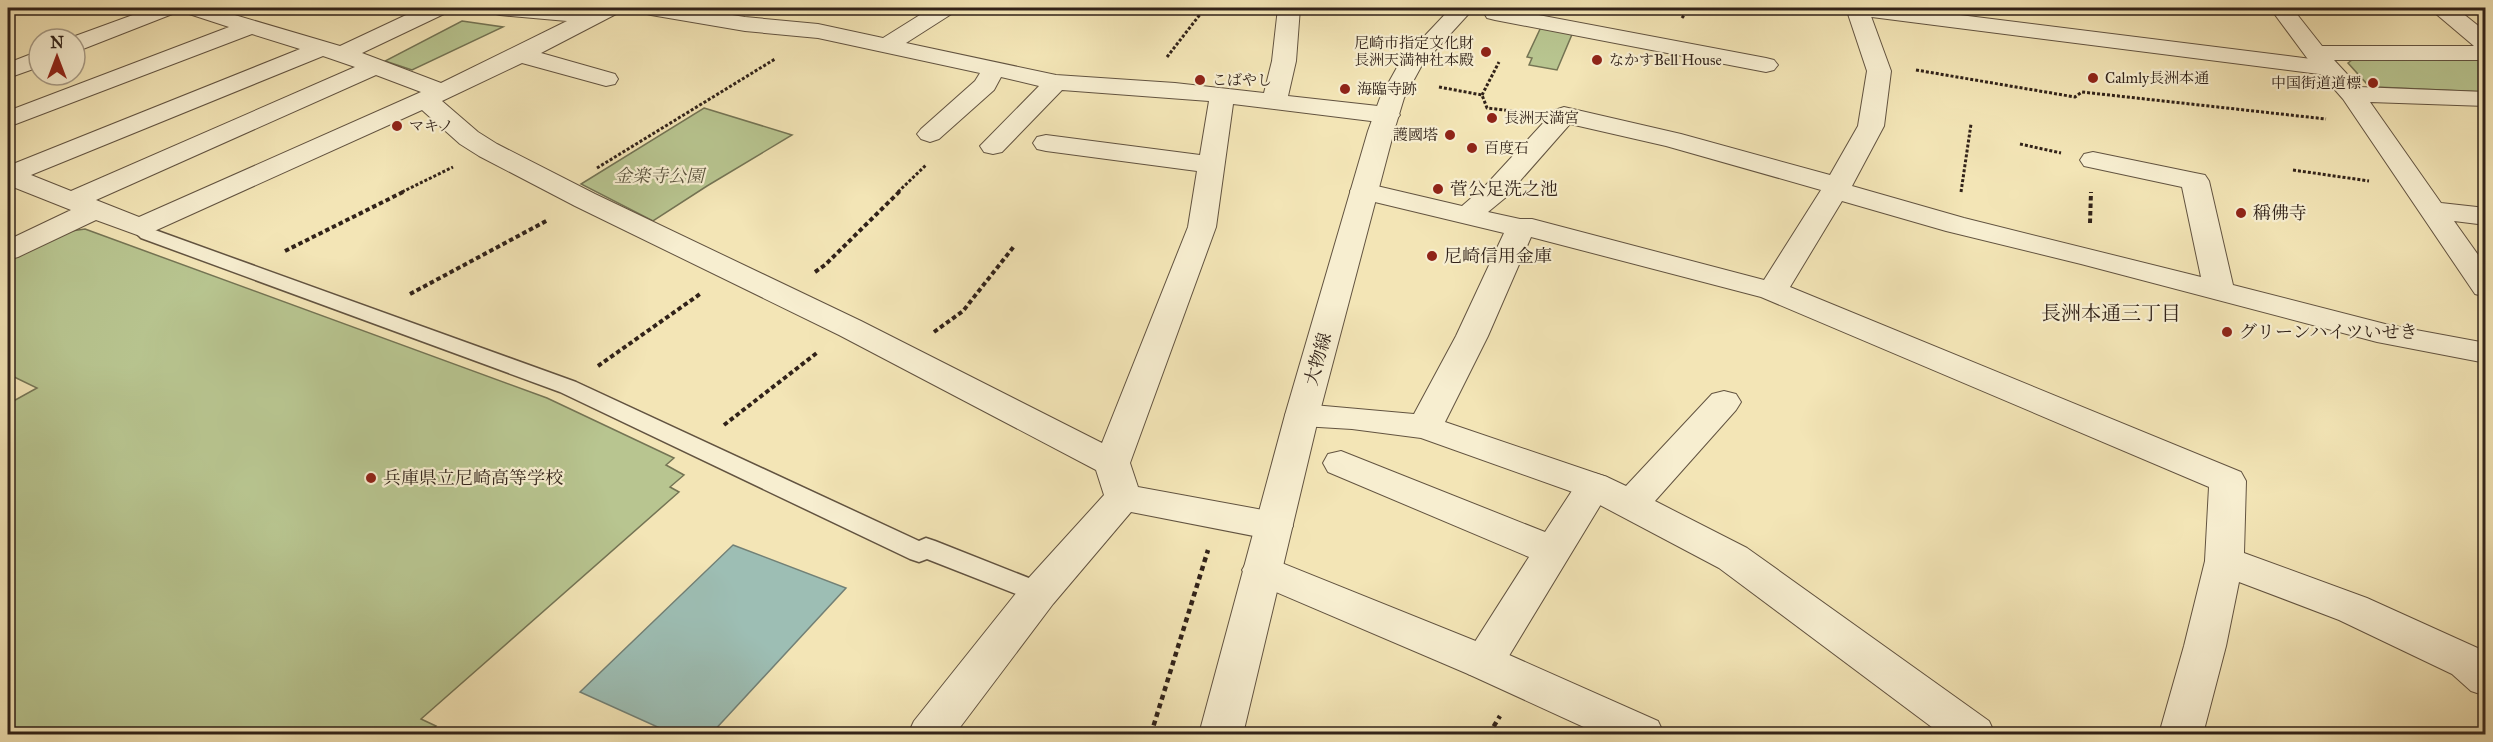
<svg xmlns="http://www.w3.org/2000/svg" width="2493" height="742" font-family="'IM FELL Great Primer','Noto Serif JP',serif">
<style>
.green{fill:#b8c590;stroke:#747454;stroke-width:1.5}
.water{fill:#9dbeb4;stroke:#728076;stroke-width:1.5}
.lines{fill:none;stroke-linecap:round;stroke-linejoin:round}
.service-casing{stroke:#625340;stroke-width:3}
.pedestrian-casing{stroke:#625340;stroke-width:2}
.minor-casing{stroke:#625340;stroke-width:2}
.tertiary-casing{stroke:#625340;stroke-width:2}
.path-far2{stroke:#312219;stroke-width:3;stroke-dasharray:3 2;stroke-linecap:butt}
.path-far1{stroke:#312219;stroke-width:4;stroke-dasharray:4.5 3;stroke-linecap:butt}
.path{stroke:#312219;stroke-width:4.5;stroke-dasharray:5 4;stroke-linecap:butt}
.service{fill:#f7eed0;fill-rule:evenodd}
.pedestrian{fill:#f7eed0;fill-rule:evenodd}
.minor{fill:#f7eed0;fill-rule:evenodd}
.tertiary{fill:#f7eed0;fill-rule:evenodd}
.poi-dot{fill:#8f2418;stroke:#f7eed0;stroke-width:2}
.labels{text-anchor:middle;stroke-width:4.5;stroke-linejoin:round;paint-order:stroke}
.far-poi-label{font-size:15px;fill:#312219;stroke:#f7eed0;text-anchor:start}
.park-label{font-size:18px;font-style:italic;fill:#5a533d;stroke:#f7eed0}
.poi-label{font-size:18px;fill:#312219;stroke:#f7eed0;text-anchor:start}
.street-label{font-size:18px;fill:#312219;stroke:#f7eed0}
.neighbourhood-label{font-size:20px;fill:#312219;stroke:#f7eed0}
</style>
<rect width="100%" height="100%" fill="#f3e5b6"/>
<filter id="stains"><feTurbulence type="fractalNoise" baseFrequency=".00333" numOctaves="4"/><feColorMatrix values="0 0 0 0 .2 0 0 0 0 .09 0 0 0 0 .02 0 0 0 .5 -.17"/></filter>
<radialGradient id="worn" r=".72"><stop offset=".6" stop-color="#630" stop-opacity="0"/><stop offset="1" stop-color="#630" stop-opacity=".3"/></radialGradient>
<g class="green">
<path d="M 462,21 L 503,27 L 412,70 L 385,61 Z"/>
<path d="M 1541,27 L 1573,32 L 1557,70 L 1529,65 L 1532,58 L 1527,57 Z"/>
<path d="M 2485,57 L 2485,92 L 2376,87 L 2367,84 L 2348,63 L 2352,60 Z"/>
<path d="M 704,108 L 792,135 L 707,186 L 653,221 L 581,184 Z"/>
<path d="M 85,229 L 547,398 L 674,458 L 666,465 L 684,475 L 670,487 L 679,492 L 421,719 L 436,726 L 427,734 L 8,734 L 8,404 L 37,388 L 8,374 L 8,261 L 71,231 Z"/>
</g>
<path class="water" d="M 733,545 L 846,588 L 711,734 L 673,734 L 580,692 Z"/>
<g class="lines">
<defs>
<path id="service" d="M 140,221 L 147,223 L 155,230 L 576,382 L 919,541 L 926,538 L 935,541 L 1049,586 L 1053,593 L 1049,600 L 1039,603 L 927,559 L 919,562 L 910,559 L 560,392 L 141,238 L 130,227 L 133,223 Z"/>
<path id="pedestrian" d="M 1341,451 L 1545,532 L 1581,477 L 1594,473 L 1607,477 L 1612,486 L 1498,674 L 1483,679 L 1468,674 L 1462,662 L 1529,557 L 1328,472 L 1323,463 L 1328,454 Z"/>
<g id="minor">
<path d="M 152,8 L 211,8 L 340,46 L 421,8 L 449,8 L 446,13 L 362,53 L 441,83 L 567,21 L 500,15 L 492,13 L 489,8 L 562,8 L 589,10 L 594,8 L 621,8 L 618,13 L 541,53 L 615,74 L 618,79 L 615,84 L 606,86 L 522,63 L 442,101 L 478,132 L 497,144 L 595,194 L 861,321 L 1102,443 L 1188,227 L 1197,171 L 1046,151 L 1037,149 L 1033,143 L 1037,137 L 1046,135 L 1200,155 L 1209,101 L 1062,90 L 1002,152 L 993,154 L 984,152 L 980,146 L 1039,86 L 1001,77 L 994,90 L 939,139 L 930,142 L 921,139 L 917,134 L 921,129 L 975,81 L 980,73 L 818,38 L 745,31 L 651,15 L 643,13 L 640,8 L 687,8 L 745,17 L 818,24 L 883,38 L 931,8 L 956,8 L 953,13 L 906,43 L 1056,75 L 1175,83 L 1264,93 L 1272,61 L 1278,8 L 1300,8 L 1296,61 L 1288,96 L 1387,107 L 1396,110 L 1400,115 L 1396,120 L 1387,123 L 1233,104 L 1216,227 L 1130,463 L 1138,487 L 1274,512 L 1287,516 L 1293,526 L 1287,536 L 1274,540 L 1131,512 L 1053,604 L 955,734 L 908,734 L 914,721 L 1025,582 L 1104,495 L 1096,470 L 839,335 L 575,206 L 479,156 L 460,144 L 422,110 L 150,233 L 140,236 L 96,220 L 18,257 L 8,260 L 8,240 L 71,210 L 8,185 L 8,166 L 300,49 L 252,34 L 8,127 L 8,111 L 229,27 L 180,11 L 83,49 L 75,51 L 75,39 L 67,39 ZM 323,56 L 355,67 L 71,191 L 31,175 ZM 376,75 L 421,92 L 139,217 L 96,200 Z"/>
<path d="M 1487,8 L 1501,8 L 1766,58 L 1774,60 L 1778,65 L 1774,70 L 1766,72 L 1495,20 L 1487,18 L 1484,13 Z"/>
<path d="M 1846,8 L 1868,8 L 1891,71 L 1884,126 L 1852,186 L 1964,218 L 2201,277 L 2182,187 L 2084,166 L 2080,160 L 2084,154 L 2093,152 L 2195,173 L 2205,175 L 2209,181 L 2233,285 L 2389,325 L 2486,343 L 2486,363 L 2377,342 L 2081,264 L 1946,231 L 1842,201 L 1790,287 L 2241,472 L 2246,481 L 2244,553 L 2367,598 L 2482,650 L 2486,653 L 2486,696 L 2471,691 L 2452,674 L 2339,620 L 2239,582 L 2226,646 L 2203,734 L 2159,734 L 2184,646 L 2205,561 L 2209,487 L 1761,297 L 1531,237 L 1488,336 L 1445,422 L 1607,477 L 1626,486 L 1712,394 L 1724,391 L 1736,394 L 1741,402 L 1736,410 L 1655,501 L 1747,548 L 1989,721 L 1995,734 L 1941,734 L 1719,568 L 1581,495 L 1421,438 L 1352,429 L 1302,426 L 1290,423 L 1285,415 L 1290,407 L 1302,404 L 1414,414 L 1456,336 L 1504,233 L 1354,197 L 1350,191 L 1354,185 L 1364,183 L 1462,206 L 1485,186 L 1555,110 L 1564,107 L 1681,134 L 1830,175 L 1858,126 L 1867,71 ZM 1570,124 L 1666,146 L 1821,190 L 1764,280 L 1532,219 L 1520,219 L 1488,212 L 1505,198 Z"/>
<path d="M 2270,8 L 2292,8 L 2322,46 L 2474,46 L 2435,13 L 2432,8 L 2456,8 L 2486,32 L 2486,60 L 2334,60 L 2359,87 L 2486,92 L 2486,106 L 2370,102 L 2441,203 L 2486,208 L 2486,225 L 2454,221 L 2486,266 L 2486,297 L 2475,294 L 2343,99 L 2307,58 Z"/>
<path d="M 39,51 L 39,67 L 8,78 L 8,63 Z"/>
<path d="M 1262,555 L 1498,650 L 1658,721 L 1664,734 L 1599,734 L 1468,674 L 1248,580 L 1242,570 L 1248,560 Z"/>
</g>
<g id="tertiary">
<path d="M 1451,8 L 1474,8 L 1422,65 L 1404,98 L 1394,131 L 1319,415 L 1243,734 L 1199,734 L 1285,415 L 1368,131 L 1380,98 L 1400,62 Z"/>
<path d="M 1845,8 L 1904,8 L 2327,61 L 2335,63 L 2339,68 L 2335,73 L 2327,75 L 1856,15 L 1848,13 Z"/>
</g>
</defs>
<use href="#service" class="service-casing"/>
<use href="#pedestrian" class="pedestrian-casing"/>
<use href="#minor" class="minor-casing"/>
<use href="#tertiary" class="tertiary-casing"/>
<g class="path-far2">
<path d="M 1682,18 L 1689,8"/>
<path d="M 1167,57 L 1205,8"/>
<path d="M 1916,70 L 2075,97 L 2082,92 L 2326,119"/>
<path d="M 1439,87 L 1482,95 L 1487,108 L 1521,112"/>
<path d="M 1482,95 L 1499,62"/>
<path d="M 2020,144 L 2061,153"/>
<path d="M 597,168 L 775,59"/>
<path d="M 2293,170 L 2369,181"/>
<path d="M 402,192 L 453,167"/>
<path d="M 898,192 L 926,165"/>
<path d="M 1961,192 L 1971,124"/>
</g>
<g class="path-far1">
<path d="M 2090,223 L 2091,192"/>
<path d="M 285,251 L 405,191"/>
<path d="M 815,272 L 825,265 L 900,191"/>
<path d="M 410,294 L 548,220"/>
<path d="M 934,332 L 963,311 L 1015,245"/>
<path d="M 598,366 L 700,294"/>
<path d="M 724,425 L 818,352"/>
</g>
<g class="path">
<path d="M 1151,734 L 1208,550"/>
<path d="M 1489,734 L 1500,716"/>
</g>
<use href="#service" class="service"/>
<use href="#pedestrian" class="pedestrian"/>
<use href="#minor" class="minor"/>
<use href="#tertiary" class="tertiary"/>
</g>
<g class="poi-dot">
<circle cx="1486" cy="52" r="6"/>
<circle cx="1597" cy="60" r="6"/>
<circle cx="2093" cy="78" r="6"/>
<circle cx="1200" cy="80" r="6"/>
<circle cx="2373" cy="83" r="6"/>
<circle cx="1345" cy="89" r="6"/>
<circle cx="1492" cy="118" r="6"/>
<circle cx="397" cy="126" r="6"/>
<circle cx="1450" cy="135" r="6"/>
<circle cx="1472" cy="148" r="6"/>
<circle cx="1438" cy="189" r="6"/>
<circle cx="2241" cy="213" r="6"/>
<circle cx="1432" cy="256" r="6"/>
<circle cx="2227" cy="332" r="6"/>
<circle cx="371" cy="478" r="6"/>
</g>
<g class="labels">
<g class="far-poi-label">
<text x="1474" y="48" text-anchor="end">尼崎市指定文化財<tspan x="1474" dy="17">長洲天満神社本殿</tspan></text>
<text x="1609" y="65">なかすBell House</text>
<text x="2105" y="83">Calmly長洲本通</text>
<text x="1212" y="85">こばやし</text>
<text x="2361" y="88" text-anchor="end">中国街道道標</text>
<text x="1357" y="94">海臨寺跡</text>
<text x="1504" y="123">長洲天満宮</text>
<text x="409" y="131">マキノ</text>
<text x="1438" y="140" text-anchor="end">護國塔</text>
<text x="1484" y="153">百度石</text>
</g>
<g class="park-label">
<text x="659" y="182">金楽寺公園</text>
</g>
<g class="poi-label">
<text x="1450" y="195">菅公足洗之池</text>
<text x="2253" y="219">稱佛寺</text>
<text x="1444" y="262">尼崎信用金庫</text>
<text x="2239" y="338">グリーンハイツいせき</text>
<text x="383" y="484">兵庫県立尼崎高等学校</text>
</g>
<g class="street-label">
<text transform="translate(1318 359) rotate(-74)" y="6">大物線</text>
</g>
<g class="neighbourhood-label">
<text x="2111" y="320">長洲本通三丁目</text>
</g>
</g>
<rect width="2493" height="742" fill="none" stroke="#f3e5b6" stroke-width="30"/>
<rect x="9" y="9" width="2475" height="724" fill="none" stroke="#312219" stroke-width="3"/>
<rect x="15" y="15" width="2463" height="712" fill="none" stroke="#312219" stroke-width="1.5"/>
<g transform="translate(57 57)"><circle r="28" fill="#f7eed0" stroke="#a89c87" stroke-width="1.5"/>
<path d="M0-4.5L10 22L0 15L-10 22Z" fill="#8f2418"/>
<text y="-9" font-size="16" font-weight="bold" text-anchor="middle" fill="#312219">N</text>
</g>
<rect width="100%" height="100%" filter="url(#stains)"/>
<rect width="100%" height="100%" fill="url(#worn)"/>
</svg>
